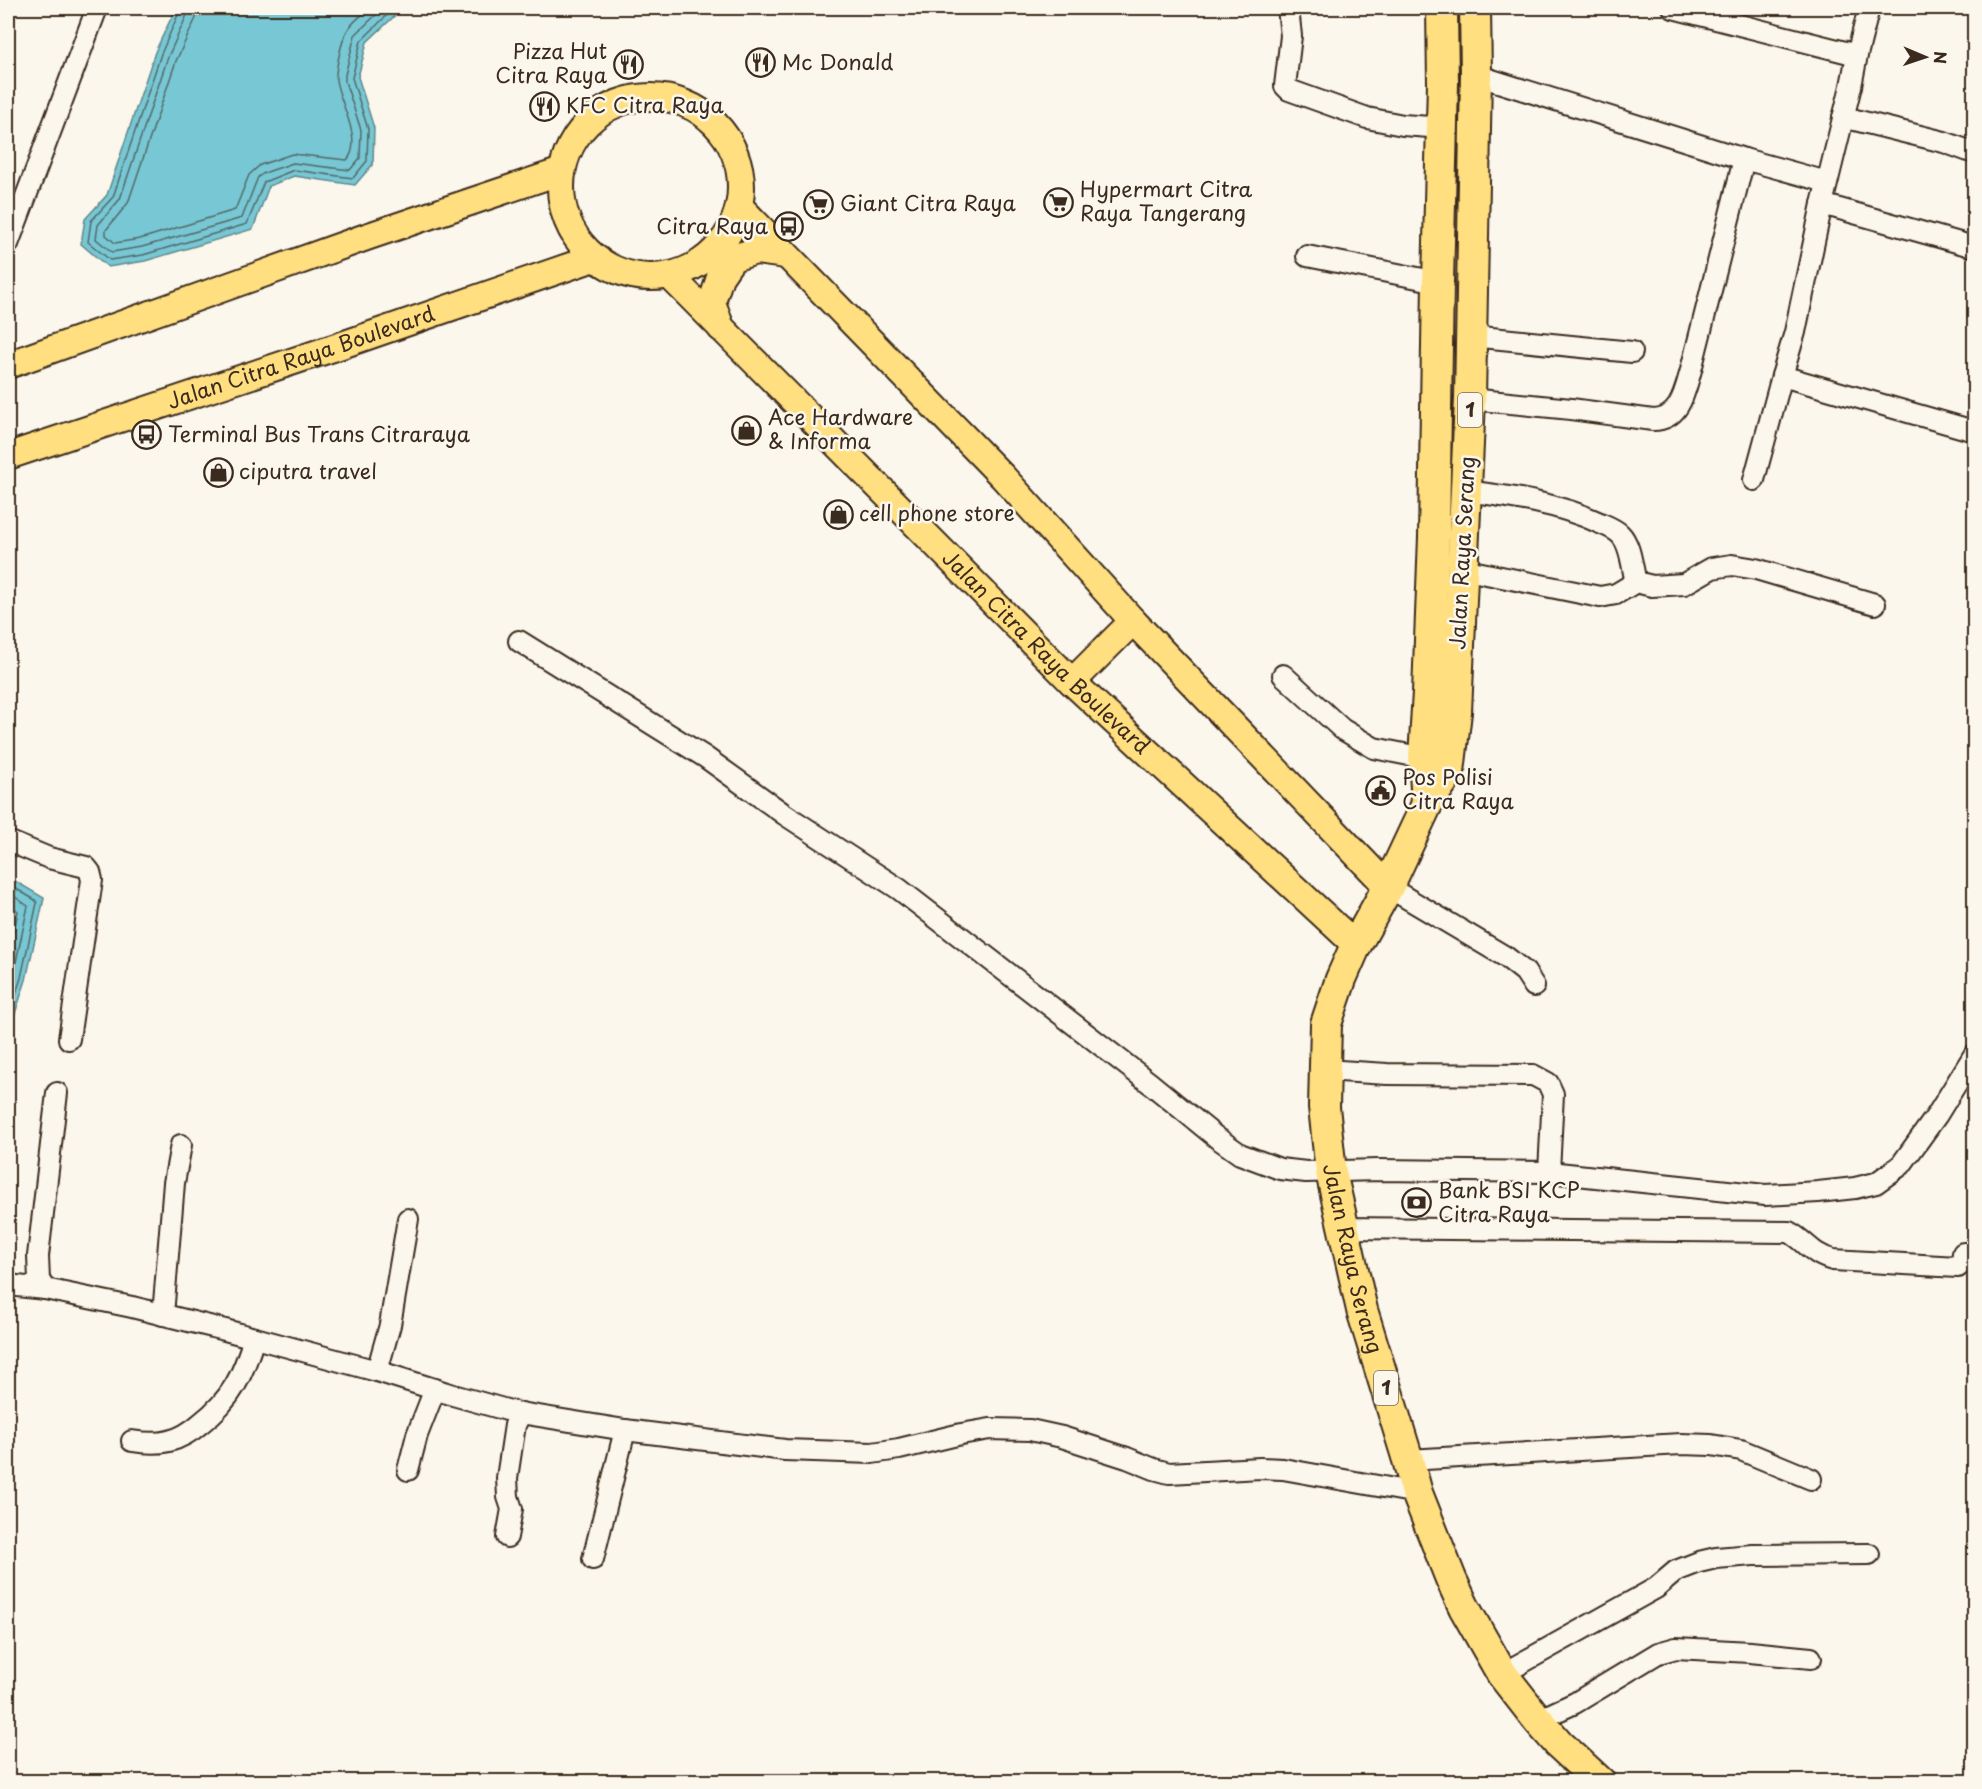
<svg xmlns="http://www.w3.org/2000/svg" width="1982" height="1789" font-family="'Playpen Sans',sans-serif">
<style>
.water{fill:#77c7d4;stroke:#5f888b;stroke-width:1.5}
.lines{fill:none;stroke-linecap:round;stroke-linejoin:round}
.shore{stroke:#536967;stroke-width:1.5}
.minor-casing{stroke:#3b2a1e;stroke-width:24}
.major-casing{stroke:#3b2a1e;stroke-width:30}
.highway-casing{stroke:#3b2a1e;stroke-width:34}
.minor{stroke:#fbf7ec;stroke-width:20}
.major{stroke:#ffdf80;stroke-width:26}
.highway{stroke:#ffdf80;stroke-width:30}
.labels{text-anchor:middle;stroke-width:5;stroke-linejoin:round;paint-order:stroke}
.shield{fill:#fbf7ec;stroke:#75685c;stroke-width:1.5}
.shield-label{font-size:20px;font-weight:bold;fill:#3b2a1e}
.poi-label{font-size:21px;fill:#3b2a1e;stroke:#fbf7ec;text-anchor:start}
.street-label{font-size:21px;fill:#3b2a1e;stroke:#fbf7ec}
</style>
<rect width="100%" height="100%" fill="#fbf7ec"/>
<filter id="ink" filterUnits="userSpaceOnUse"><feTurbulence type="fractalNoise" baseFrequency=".0167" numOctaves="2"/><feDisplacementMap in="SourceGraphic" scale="12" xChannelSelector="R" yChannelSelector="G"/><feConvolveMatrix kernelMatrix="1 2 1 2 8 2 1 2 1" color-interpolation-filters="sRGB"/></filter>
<g filter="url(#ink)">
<g class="water">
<path d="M 176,8 L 403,8 L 367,42 L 358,77 L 374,128 L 373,164 L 355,185 L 294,176 L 269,186 L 253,229 L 145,261 L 108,267 L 81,244 L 85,219 L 107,195 L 155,52 Z"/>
<path d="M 8,877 L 44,898 L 26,980 L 8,1035 Z"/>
</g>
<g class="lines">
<g class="shore">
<path d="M 181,8 L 161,54 L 113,197 L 91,221 L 88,242 L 110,260 L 143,255 L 247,224 L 264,182 L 294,170 L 353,178 L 367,161 L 368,129 L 352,78 L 361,41 L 394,8"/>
<path d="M 189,8 L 187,15 L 168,57 L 120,199 L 98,225 L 96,239 L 112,252 L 142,247 L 242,218 L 258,177 L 264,173 L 293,163 L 350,170 L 360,158 L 361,130 L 345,81 L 345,75 L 355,35 L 383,8"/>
<path d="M 198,8 L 196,18 L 176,61 L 128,203 L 106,230 L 106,235 L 115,243 L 140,239 L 235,210 L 249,175 L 260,165 L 292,154 L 347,160 C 364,141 339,102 336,80 C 335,70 342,39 347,31 C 352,22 363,14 370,8"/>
<path d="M 8,884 L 35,900 L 37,903 L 21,978 L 8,1017"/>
<path d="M 8,892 L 28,906 L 13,976 L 8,994"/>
<path d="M 8,903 L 18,911 L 8,961"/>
</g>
<defs>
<g id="minor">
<path d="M 1288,8 L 1291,36 L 1285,86 L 1289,90 L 1367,118 L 1403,125 L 1443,128"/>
<path d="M 1673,8 L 1857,55"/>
<path d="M 1869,8 L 1857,55 L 1851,86 L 1822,204 L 1795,332 L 1782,376 L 1974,431"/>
<path d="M 1476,75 L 1744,159 L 1827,182"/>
<path d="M 1843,117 L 1944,142 L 1974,153"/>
<path d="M 1822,204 L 1974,247"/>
<path d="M 8,244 L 97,8"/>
<path d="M 1307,256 L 1438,282"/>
<path d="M 1471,336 L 1632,352"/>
<path d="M 1470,399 L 1571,409 L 1653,420 C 1680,420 1685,391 1691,370 L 1744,159"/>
<path d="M 1754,480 L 1782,376"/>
<path d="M 1466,491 C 1512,497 1557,503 1600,523 C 1607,526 1615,529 1620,534 C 1631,545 1632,568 1636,582"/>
<path d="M 1462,569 L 1600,597 L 1616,594 L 1636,582 L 1652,586 L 1684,584 L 1712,568 L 1732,565 L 1756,569 L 1875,604"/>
<path d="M 519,641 L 705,757 L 784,814 L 899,889 L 1151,1084 L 1216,1137 L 1240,1154 L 1280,1169 L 1306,1172 L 1378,1170 L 1549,1172 L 1765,1195 L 1818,1192 L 1855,1188 L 1876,1183 L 1901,1165 L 1937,1115 L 1974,1055"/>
<path d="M 1283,675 L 1342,729 L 1374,748 L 1424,758"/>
<path d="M 8,841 L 49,858 L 86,867 L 90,872 L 92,880 L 69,1039"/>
<path d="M 1388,887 L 1506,957 L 1525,972 L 1534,986"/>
<path d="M 1324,1070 L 1387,1074 L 1533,1075 L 1548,1083 L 1553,1094 L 1549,1172"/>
<path d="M 57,1093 L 38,1256 L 39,1280 L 45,1289 L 132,1307 L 225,1330 L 377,1371 L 453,1395 L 514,1412 L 625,1430 L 785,1450 L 872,1453 L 899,1449 L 961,1434 L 990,1429 L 1030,1430 L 1062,1437 L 1127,1458 L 1154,1469 L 1169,1473 L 1260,1468 L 1283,1469 L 1417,1493"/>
<path d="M 1342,1228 L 1789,1232 C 1806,1241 1812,1255 1833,1260 L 1958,1267 L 1962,1263 L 1963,1253 L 1974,1253"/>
<path d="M 8,1285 L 45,1289"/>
<path d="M 163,1315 L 174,1183 L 181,1145"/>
<path d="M 377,1371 L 390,1325 L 408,1219"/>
<path d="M 132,1441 C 144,1443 157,1444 169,1441 C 181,1438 192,1431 201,1423 C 232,1399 243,1375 254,1338"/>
<path d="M 1408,1460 L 1681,1444 L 1711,1445 L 1741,1450 L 1811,1479"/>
<path d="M 408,1470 L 417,1435 L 435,1389"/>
<path d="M 507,1537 L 512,1509 L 508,1497 L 507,1478 L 515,1425 L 521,1413"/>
<path d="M 593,1559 L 625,1430"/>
<path d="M 1502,1674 L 1656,1588 L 1676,1571 L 1699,1562 L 1716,1558 L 1753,1555 L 1869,1554"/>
<path d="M 1538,1720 L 1575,1703 L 1658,1653 L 1676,1648 L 1750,1652 L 1811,1658"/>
</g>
<g id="major">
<circle cx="651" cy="187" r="90"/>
<path d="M 739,206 L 1003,477 L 1133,621 L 1388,887"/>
<path id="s1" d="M 670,276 L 1072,682 L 1356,945"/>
<path d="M 721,328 L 712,302 L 720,277 L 733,258 L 756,251 L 786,255"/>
<path d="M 8,365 L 369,236 L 562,171"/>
<path id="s2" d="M 8,456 L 339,346 L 594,258"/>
<path d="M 1072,682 L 1133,621"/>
</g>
<g id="highway">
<path id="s3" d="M 1475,8 L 1476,75 L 1470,399 L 1456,712 L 1449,772 L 1427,804 L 1388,887 L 1356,945 L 1341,979 L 1326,1024 L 1324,1107 L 1331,1172 L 1362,1310 L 1408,1460 L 1417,1493 L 1451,1579 L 1464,1607 L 1502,1674 L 1538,1720 L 1559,1744 L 1600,1782"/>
<path d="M 1427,804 L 1424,758 L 1428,692 L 1434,537 L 1438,282 L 1443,83 L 1442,8"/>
</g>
</defs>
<use href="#minor" class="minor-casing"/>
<use href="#major" class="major-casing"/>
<use href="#highway" class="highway-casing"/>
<use href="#minor" class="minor"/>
<use href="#major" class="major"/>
<use href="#highway" class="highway"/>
</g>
</g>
<defs>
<symbol id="restaurant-ring" viewBox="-11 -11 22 22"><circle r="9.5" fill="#fbf7ec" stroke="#3b2a1e" stroke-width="1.5"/><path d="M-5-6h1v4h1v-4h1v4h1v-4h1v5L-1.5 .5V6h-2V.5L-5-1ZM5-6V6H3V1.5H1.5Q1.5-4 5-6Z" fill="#3b2a1e"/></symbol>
<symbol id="supermarket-ring" viewBox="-11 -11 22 22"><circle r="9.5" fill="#fbf7ec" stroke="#3b2a1e" stroke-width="1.5"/><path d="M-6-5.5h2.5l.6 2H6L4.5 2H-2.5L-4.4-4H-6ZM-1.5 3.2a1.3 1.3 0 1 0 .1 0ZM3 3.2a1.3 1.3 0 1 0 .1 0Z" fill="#3b2a1e"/></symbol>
<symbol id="bus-ring" viewBox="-11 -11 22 22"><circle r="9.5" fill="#fbf7ec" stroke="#3b2a1e" stroke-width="1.5"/><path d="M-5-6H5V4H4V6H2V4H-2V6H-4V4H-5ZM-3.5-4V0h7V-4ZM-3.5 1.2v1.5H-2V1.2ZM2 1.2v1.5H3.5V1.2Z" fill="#3b2a1e"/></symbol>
<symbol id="shop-ring" viewBox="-11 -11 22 22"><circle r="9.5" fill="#fbf7ec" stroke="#3b2a1e" stroke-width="1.5"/><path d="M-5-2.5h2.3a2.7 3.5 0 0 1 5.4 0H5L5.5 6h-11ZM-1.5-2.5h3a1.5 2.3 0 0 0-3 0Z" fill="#3b2a1e"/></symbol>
<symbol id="civic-ring" viewBox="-11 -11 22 22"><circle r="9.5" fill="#fbf7ec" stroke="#3b2a1e" stroke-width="1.5"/><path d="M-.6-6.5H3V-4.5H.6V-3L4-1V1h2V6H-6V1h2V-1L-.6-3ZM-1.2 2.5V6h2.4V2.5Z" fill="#3b2a1e"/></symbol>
<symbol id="bank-ring" viewBox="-11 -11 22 22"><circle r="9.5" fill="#fbf7ec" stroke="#3b2a1e" stroke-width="1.5"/><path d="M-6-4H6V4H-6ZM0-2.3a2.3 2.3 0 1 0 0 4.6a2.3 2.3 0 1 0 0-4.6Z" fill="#3b2a1e"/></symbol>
</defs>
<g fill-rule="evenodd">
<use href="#restaurant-ring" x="744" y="46" width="33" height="33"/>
<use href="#restaurant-ring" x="612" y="48" width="33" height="33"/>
<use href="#restaurant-ring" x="528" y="90" width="33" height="33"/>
<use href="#supermarket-ring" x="1042" y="186" width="33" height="33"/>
<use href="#supermarket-ring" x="802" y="188" width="33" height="33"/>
<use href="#bus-ring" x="772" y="210" width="33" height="33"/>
<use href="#shop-ring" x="730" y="414" width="33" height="33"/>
<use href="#bus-ring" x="130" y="418" width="33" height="33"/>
<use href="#shop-ring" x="202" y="456" width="33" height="33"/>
<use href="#shop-ring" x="822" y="498" width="33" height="33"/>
<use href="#civic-ring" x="1364" y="774" width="33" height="33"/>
<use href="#bank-ring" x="1400" y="1186" width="33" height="33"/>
</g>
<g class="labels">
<g class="shield">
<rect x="1458" y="393" width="24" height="34" rx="4.5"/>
<rect x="1374" y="1371" width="24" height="34" rx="4.5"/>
</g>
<g class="shield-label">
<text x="1470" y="417">1</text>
<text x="1386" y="1395">1</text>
</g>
<g class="poi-label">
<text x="607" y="59" text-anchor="end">Pizza Hut<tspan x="607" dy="24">Citra Raya</tspan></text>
<text x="782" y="70">Mc Donald</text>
<text x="566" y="113">KFC Citra Raya</text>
<text x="1080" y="197">Hypermart Citra<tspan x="1080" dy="24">Raya Tangerang</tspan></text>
<text x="840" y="211">Giant Citra Raya</text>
<text x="768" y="234" text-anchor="end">Citra Raya</text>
<text x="768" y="425">Ace Hardware<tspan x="768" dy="24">&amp; Informa</tspan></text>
<text x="168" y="442">Terminal Bus Trans Citraraya</text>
<text x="239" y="479">ciputra travel</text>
<text x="859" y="521">cell phone store</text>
<text x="1402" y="785">Pos Polisi<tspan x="1402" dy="24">Citra Raya</tspan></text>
<text x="1438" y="1198">Bank BSI KCP<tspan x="1438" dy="24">Citra Raya</tspan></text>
</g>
<g class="street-label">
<text dy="7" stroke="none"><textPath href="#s2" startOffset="309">Jalan Citra Raya Boulevard</textPath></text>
<text transform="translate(1463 553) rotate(-87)" y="7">Jalan Raya Serang</text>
<text dy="7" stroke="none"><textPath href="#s1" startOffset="532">Jalan Citra Raya Boulevard</textPath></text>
<text dy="7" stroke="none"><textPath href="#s3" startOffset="1284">Jalan Raya Serang</textPath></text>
</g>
</g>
<rect width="1982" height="1789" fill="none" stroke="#fbf7ec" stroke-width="30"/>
<rect x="15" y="15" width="1952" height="1759" fill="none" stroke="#3b2a1e" stroke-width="2" filter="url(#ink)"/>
<g transform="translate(1925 57) rotate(92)" stroke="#fbf7ec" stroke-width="4.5" paint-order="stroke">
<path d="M0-4.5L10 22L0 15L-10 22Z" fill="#3b2a1e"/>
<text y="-9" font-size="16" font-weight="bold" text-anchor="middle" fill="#3b2a1e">N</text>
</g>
</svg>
